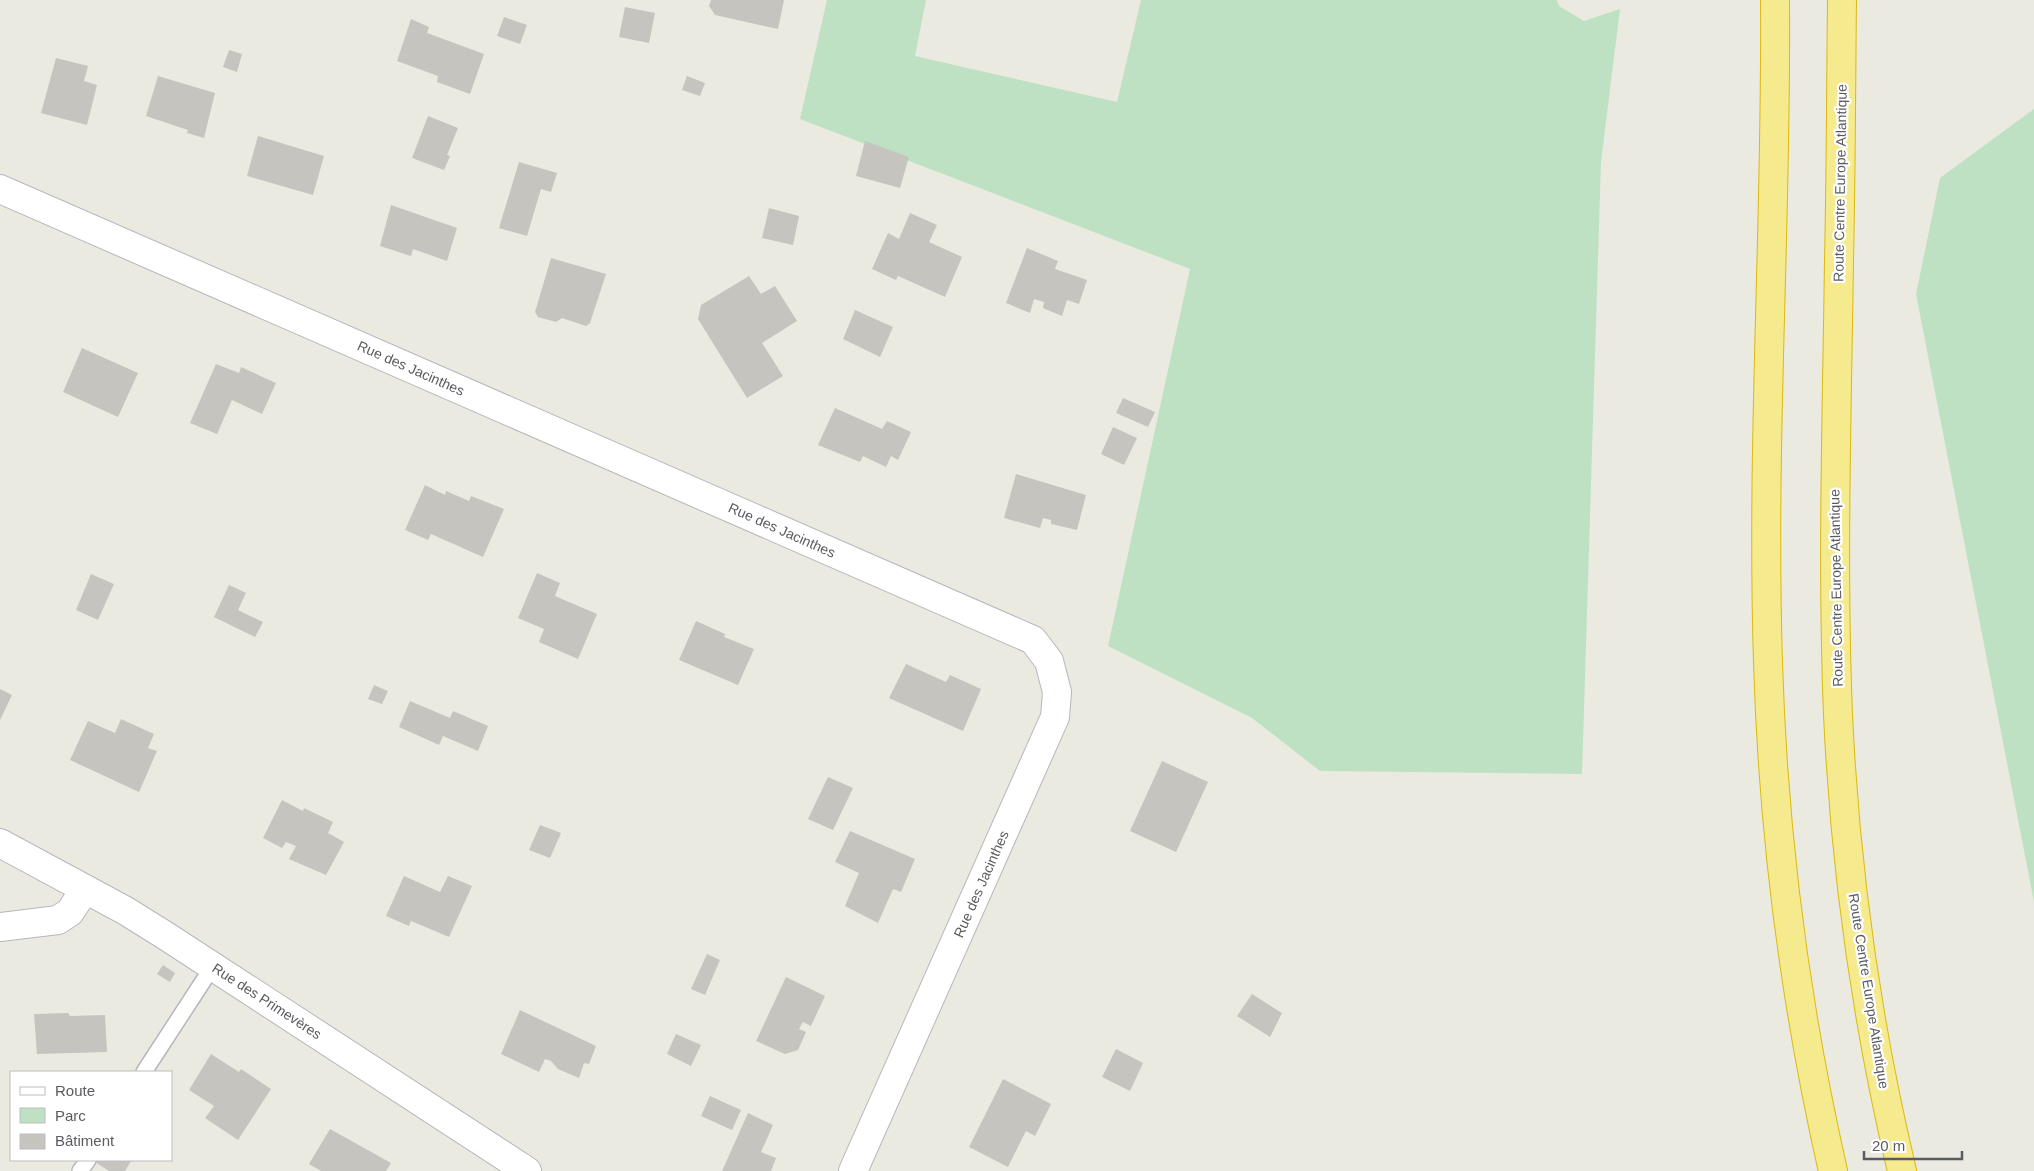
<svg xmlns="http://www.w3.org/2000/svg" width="2034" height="1171" font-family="Helvetica,sans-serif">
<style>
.green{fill:#bee1c3}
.building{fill:#c6c4be}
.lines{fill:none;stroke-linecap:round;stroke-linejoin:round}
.lane-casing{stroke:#b6b7bc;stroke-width:18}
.street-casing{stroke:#b6b7bc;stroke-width:30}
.highway-casing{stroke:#dcb90f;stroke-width:30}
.lane{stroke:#fff;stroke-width:15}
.street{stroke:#fff;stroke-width:28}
.highway{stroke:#f5ea8d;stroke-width:28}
.labels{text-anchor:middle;stroke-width:4.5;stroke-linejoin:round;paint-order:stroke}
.street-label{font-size:14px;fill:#595b60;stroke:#fff}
</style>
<rect width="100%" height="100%" fill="#ebeae0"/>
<g class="green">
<path d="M 827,0 L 926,0 L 915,56 L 1117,102 L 1141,0 L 1557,0 L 1559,6 L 1584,21 L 1620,9 L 1601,162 L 1582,774 L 1320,771 L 1252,718 L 1108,646 L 1190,269 L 800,119 Z"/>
<path d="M 2034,109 L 2034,902 L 1916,294 L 1940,178 Z"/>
</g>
<g class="building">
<path d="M 711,0 L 784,0 L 778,29 L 715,15 L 709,6 Z"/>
<path d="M 625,7 L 655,13 L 649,43 L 619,37 Z"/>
<path d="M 504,17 L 527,25 L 520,44 L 497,36 Z"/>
<path d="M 411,19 L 429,27 L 427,33 L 484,54 L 470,94 L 437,82 L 438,76 L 397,61 Z"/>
<path d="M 229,50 L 242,54 L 237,72 L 223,67 Z"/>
<path d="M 56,58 L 88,66 L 84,81 L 97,85 L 87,125 L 41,113 Z"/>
<path d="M 158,76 L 215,93 L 204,138 L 187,133 L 188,130 L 146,116 Z"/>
<path d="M 687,76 L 705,83 L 700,96 L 682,90 Z"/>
<path d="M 428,116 L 458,128 L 447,155 L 450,156 L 444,170 L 412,158 Z"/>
<path d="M 258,136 L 324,156 L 313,195 L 247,176 Z"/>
<path d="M 865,141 L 909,157 L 900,188 L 856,176 Z"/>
<path d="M 519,162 L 557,173 L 551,192 L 541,189 L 527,236 L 499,228 Z"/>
<path d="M 391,205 L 457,228 L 447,261 L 413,249 L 411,256 L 380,246 Z"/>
<path d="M 769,208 L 799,216 L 793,245 L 762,238 Z"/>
<path d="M 910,213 L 937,225 L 929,242 L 962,257 L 945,297 L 898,276 L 896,280 L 872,269 L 888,233 L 899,239 Z"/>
<path d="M 1027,248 L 1058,261 L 1055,269 L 1087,280 L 1079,304 L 1067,300 L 1062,316 L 1043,308 L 1044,302 L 1034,299 L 1030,313 L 1006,303 Z"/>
<path d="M 551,258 L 606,274 L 590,323 L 586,326 L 562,318 L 556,322 L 538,317 L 535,312 Z"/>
<path d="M 749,276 L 761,294 L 775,286 L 797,321 L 762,343 L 783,376 L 747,398 L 698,319 L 701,305 Z"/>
<path d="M 855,310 L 893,327 L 880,357 L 843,339 Z"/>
<path d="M 82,348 L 138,373 L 118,417 L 63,392 Z"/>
<path d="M 216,364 L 239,373 L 241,367 L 276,383 L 262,414 L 232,400 L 217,434 L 190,423 Z"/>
<path d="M 1123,398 L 1155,412 L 1148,427 L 1116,413 Z"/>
<path d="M 835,408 L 882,429 L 887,421 L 911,432 L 898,460 L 891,456 L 886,467 L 863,456 L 860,462 L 818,445 Z"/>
<path d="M 1113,427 L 1137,438 L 1124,465 L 1101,454 Z"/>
<path d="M 1016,474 L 1086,495 L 1077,530 L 1051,524 L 1051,520 L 1043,518 L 1040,528 L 1004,518 Z"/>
<path d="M 425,485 L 445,495 L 446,491 L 469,501 L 471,496 L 504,509 L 483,557 L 431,534 L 428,540 L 405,530 Z"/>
<path d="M 537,573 L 560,583 L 555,596 L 597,614 L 578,659 L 539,642 L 544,629 L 518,618 Z"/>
<path d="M 91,574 L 114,584 L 98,620 L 76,610 Z"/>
<path d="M 229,585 L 246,593 L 238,610 L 263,622 L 255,637 L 214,617 Z"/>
<path d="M 696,621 L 725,634 L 724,637 L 754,649 L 738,685 L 679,660 Z"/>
<path d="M 906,664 L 946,682 L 950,675 L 981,689 L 963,731 L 889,698 Z"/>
<path d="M 374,685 L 388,691 L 382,704 L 368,699 Z"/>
<path d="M 0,689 L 12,695 L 0,720 Z"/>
<path d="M 410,701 L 450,718 L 453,711 L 488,726 L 478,751 L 443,736 L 439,745 L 399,727 Z"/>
<path d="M 121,719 L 154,734 L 148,748 L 157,751 L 139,792 L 70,760 L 88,721 L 115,733 Z"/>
<path d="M 1162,761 L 1208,782 L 1176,852 L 1130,831 Z"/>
<path d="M 828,777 L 853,788 L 833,830 L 808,819 Z"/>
<path d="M 282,800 L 303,811 L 304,808 L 333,822 L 328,833 L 344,842 L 326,875 L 289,859 L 296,846 L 286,842 L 282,848 L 263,838 Z"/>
<path d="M 540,825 L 561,833 L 550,858 L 529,850 Z"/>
<path d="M 850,831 L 915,859 L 901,892 L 893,889 L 878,923 L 845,906 L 859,873 L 835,862 Z"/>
<path d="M 404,876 L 440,892 L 448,876 L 472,886 L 449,937 L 411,921 L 409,926 L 386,916 Z"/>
<path d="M 707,954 L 720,960 L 705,995 L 691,989 Z"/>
<path d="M 163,965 L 175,973 L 170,982 L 157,974 Z"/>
<path d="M 786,977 L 825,996 L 811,1026 L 803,1022 L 799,1029 L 806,1032 L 798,1050 L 785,1054 L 756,1041 Z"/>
<path d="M 1252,994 L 1282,1013 L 1270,1037 L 1237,1016 Z"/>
<path d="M 520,1010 L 596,1046 L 589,1064 L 584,1063 L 579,1078 L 558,1069 L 551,1061 L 545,1059 L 539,1072 L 501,1054 Z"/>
<path d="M 68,1013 L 70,1016 L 105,1015 L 107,1052 L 37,1054 L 34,1014 Z"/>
<path d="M 676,1034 L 701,1045 L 691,1066 L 667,1054 Z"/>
<path d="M 1116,1049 L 1143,1063 L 1130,1091 L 1102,1077 Z"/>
<path d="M 211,1054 L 239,1072 L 241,1069 L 271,1089 L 238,1140 L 205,1118 L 214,1106 L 189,1090 Z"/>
<path d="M 1003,1079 L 1051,1104 L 1035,1136 L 1026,1131 L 1008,1167 L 969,1147 Z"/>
<path d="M 710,1096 L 741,1110 L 732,1130 L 701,1116 Z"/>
<path d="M 748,1113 L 773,1125 L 761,1152 L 776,1158 L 771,1171 L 722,1171 Z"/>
<path d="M 330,1129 L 391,1163 L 386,1171 L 321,1171 L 309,1164 Z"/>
<path d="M 97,1160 L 128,1160 L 131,1161 L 125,1171 L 109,1171 L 95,1162 Z"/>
</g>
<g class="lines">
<defs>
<g id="lane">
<path d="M 144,1072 L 213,966"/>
<path d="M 80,1171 L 88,1160"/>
</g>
<g id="street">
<path d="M 0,189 L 1033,640 L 1049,661 L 1057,692 L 1055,717 L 853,1171"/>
<path d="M 0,843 L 126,911 L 166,936 L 527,1171"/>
<path d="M 0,927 L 58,920 L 70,912 L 85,889"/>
</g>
<g id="highway">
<path d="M 1775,0 C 1777,221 1761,441 1768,662 C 1773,833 1795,1004 1833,1171"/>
<path d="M 1842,0 C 1841,87 1841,173 1839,260 C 1837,412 1832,563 1838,715 C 1845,866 1867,1024 1902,1171"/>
</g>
</defs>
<use href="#lane" class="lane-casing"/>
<use href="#street" class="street-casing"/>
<use href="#highway" class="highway-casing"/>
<use href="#lane" class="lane"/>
<use href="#street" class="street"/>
<use href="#highway" class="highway"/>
</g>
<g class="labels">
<g class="street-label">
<text transform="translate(1840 183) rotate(-89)" y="5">Route Centre Europe Atlantique</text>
<text transform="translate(411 368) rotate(24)" y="5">Rue des Jacinthes</text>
<text transform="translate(782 530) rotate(24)" y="5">Rue des Jacinthes</text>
<text transform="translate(1836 588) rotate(-91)" y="5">Route Centre Europe Atlantique</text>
<text transform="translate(981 884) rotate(-66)" y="5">Rue des Jacinthes</text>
<text transform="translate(1869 991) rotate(81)" y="5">Route Centre Europe Atlantique</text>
<text transform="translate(267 1001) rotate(33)" y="5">Rue des Primevères</text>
</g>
</g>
<rect x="10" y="1071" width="162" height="90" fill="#ffffff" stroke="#bdbdbf"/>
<rect x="20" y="1087" width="25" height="8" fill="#ffffff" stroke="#bdbdbf"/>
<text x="55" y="1096" font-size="15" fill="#595b60">Route</text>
<rect x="20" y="1108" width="25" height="15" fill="#bee1c3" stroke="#bdbdbf"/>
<text x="55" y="1121" font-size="15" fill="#595b60">Parc</text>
<rect x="20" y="1134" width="25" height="15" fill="#c6c4be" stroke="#bdbdbf"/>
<text x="55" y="1146" font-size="15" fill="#595b60">Bâtiment</text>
<path d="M1864 1151v8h98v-8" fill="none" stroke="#595b60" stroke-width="2.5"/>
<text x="1872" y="1151" font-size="15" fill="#595b60" stroke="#ffffff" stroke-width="4" paint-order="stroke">20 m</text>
</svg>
